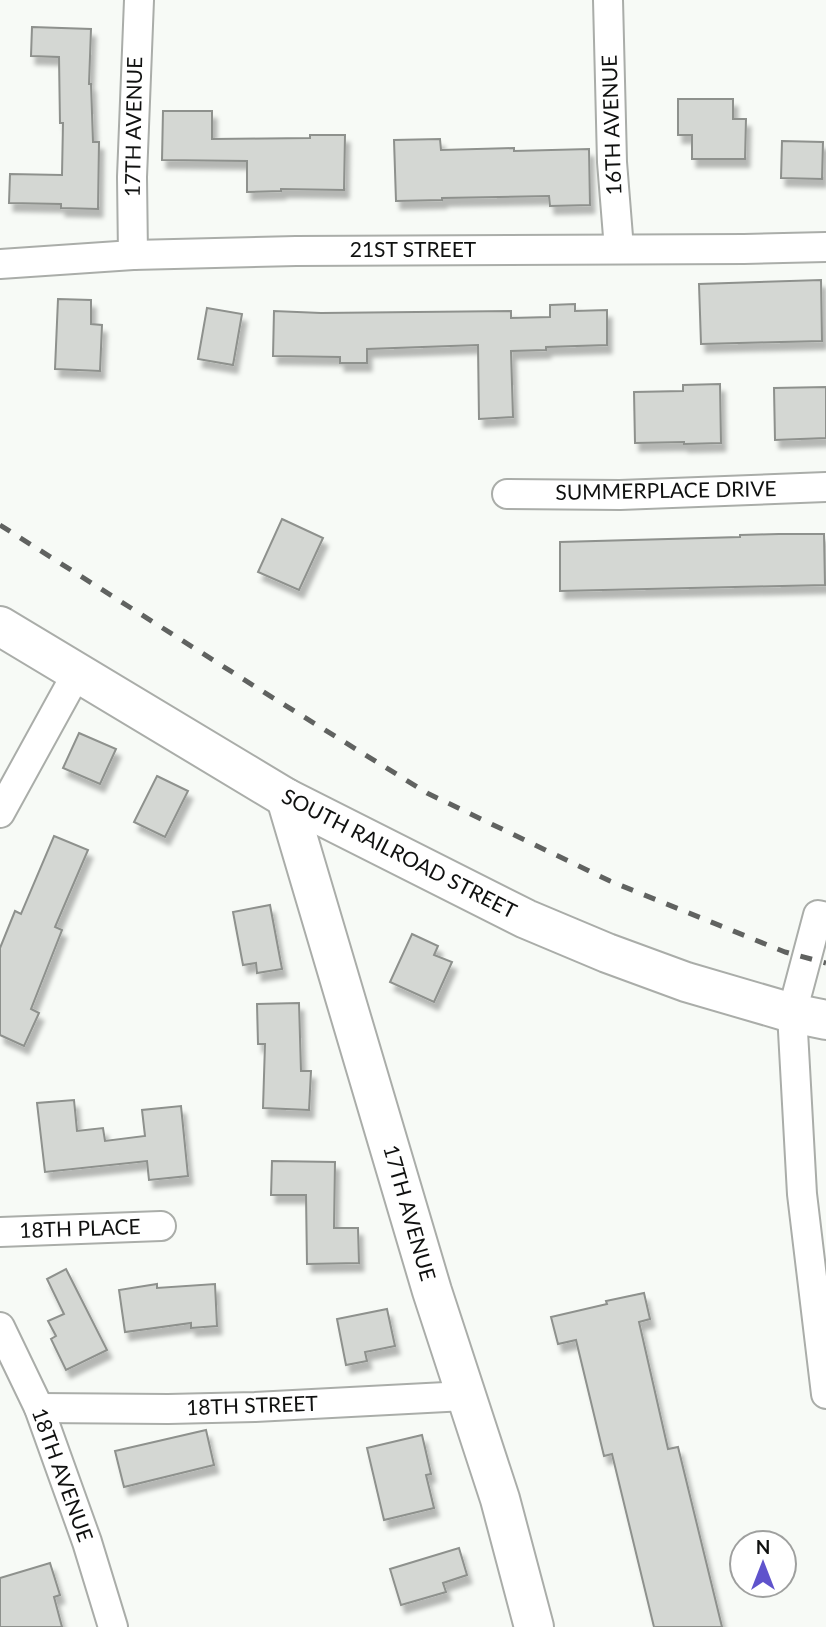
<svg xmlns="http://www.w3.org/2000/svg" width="826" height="1627" font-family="Lato,sans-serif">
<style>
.building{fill:#d4d7d3;stroke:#8e918d;stroke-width:2;filter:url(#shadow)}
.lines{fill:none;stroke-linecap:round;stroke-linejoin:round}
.street-casing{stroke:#aaada9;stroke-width:32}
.secondary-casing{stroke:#aaada9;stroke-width:42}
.street{stroke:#fff;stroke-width:28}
.secondary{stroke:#fff;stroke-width:38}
.rail{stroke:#606260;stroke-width:5;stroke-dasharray:12 12;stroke-linecap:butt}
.labels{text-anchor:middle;stroke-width:5;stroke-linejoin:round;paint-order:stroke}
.street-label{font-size:21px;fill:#101110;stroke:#fff}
</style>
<defs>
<filter id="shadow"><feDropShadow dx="4.5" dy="8" stdDeviation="2" flood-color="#0004"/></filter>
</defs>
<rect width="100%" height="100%" fill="#f7faf6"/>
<g class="building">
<path d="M 32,27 L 91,29 L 89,84 L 91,84 L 93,142 L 99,142 L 98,209 L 61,208 L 61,204 L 9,203 L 10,174 L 62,175 L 63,123 L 60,123 L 59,57 L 31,56 Z"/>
<path d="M 678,99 L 733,99 L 733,119 L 746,119 L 745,159 L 692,159 L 692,135 L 678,135 Z"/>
<path d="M 163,111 L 212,111 L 212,139 L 310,138 L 310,135 L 345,135 L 344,190 L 281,189 L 281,191 L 247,192 L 247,161 L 162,160 Z"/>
<path d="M 440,139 L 441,150 L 514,148 L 514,151 L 589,149 L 590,205 L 550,206 L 549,196 L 442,198 L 442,200 L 396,201 L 394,140 Z"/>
<path d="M 782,141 L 823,142 L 822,179 L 781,178 Z"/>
<path d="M 821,280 L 822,341 L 701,344 L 699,284 Z"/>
<path d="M 58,299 L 91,300 L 91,324 L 102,325 L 100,371 L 55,369 Z"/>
<path d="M 575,304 L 575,311 L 607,310 L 607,345 L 546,347 L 546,350 L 511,351 L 513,417 L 479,419 L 478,345 L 367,349 L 367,363 L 340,363 L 340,357 L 273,356 L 274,311 L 321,313 L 511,311 L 511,318 L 550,317 L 550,305 Z"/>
<path d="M 207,308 L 242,314 L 233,365 L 198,359 Z"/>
<path d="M 720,384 L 721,443 L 684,444 L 684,442 L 635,443 L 634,392 L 683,391 L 683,385 Z"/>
<path d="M 826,387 L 826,438 L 775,440 L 774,388 Z"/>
<path d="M 282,519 L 323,538 L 299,590 L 258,572 Z"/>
<path d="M 779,534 L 824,534 L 825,585 L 560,591 L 560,542 L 740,537 L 740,535 Z"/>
<path d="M 79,733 L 116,749 L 100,784 L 63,768 Z"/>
<path d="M 157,776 L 188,791 L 165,837 L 134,822 Z"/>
<path d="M 54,836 L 88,850 L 55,927 L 62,930 L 31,1009 L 39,1013 L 24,1046 L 0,1035 L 0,948 L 15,911 L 21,914 Z"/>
<path d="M 270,905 L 282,969 L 257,973 L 256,963 L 243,965 L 233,912 Z"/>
<path d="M 412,934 L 438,946 L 434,955 L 452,962 L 434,1002 L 390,982 Z"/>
<path d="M 299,1003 L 301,1071 L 311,1071 L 309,1110 L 263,1108 L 265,1044 L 258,1044 L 257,1004 Z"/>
<path d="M 74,1100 L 77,1131 L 103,1128 L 105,1141 L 145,1136 L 142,1110 L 181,1106 L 188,1176 L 149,1180 L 147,1161 L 45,1172 L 37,1103 Z"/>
<path d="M 272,1161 L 335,1162 L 334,1228 L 358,1228 L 359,1263 L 307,1264 L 306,1195 L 271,1195 Z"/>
<path d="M 66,1269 L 107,1350 L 66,1370 L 51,1339 L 56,1336 L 48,1321 L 64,1314 L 47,1279 Z"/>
<path d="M 157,1284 L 157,1288 L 215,1284 L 217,1326 L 191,1328 L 191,1323 L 125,1332 L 119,1290 Z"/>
<path d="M 644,1293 L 650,1319 L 639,1322 L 668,1449 L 678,1447 L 722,1627 L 654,1627 L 612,1454 L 604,1456 L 576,1340 L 558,1344 L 551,1317 L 607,1304 L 606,1301 Z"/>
<path d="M 387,1309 L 395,1346 L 365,1352 L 367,1361 L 346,1365 L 337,1319 Z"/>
<path d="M 206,1430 L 214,1465 L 124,1487 L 115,1451 Z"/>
<path d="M 422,1435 L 431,1474 L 426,1475 L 434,1508 L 384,1520 L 367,1448 Z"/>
<path d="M 459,1548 L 467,1575 L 443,1583 L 446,1592 L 401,1605 L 390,1569 Z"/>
<path d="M 50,1563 L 60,1595 L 54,1597 L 62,1627 L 0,1627 L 0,1578 Z"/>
</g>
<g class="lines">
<defs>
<g id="street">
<path d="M 608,0 L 612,162 L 619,249"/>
<path d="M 133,255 L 132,177 L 139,0"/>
<path d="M 0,264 L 133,255 L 296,251 L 744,249 L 826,247"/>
<path d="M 507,494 L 620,495 L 826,487"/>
<path d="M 0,813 L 77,673"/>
<path d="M 826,917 L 818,915 L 792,1013 L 802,1194 L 826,1394"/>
<path d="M 0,1232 L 161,1226"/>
<path d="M 0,1327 L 39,1408 L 87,1542 L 113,1627"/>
<path d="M 39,1408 L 168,1409 L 255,1407 L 465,1396"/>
</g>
<g id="secondary">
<path d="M 0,626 L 286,798 L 526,919 L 607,953 L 686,982 L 792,1013 L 826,1020"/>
<path d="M 286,798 L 432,1291 L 500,1499 L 534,1627"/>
</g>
</defs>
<use href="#street" class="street-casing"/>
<use href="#secondary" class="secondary-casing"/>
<use href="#street" class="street"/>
<use href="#secondary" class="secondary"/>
<path class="rail" d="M 0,525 L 262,691 L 427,793 L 610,881 L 785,952 L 826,963"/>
</g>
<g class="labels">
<g class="street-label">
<text transform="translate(612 125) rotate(-92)" y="7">16TH AVENUE</text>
<text transform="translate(134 127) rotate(-89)" y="7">17TH AVENUE</text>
<text x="413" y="257">21ST STREET</text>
<text transform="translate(666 491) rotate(-1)" y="7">SUMMERPLACE DRIVE</text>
<text transform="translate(399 854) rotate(27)" y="7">SOUTH RAILROAD STREET</text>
<text transform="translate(409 1213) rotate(74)" y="7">17TH AVENUE</text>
<text transform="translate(80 1229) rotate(-2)" y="7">18TH PLACE</text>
<text transform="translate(252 1406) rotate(-2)" y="7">18TH STREET</text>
<text transform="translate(62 1475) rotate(70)" y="7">18TH AVENUE</text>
</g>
</g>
<g transform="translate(763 1564)"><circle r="33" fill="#ffffff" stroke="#9fa09f" stroke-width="2"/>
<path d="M0-5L12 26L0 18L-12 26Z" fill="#5f53cc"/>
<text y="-10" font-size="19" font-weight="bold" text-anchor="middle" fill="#101110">N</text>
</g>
</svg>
